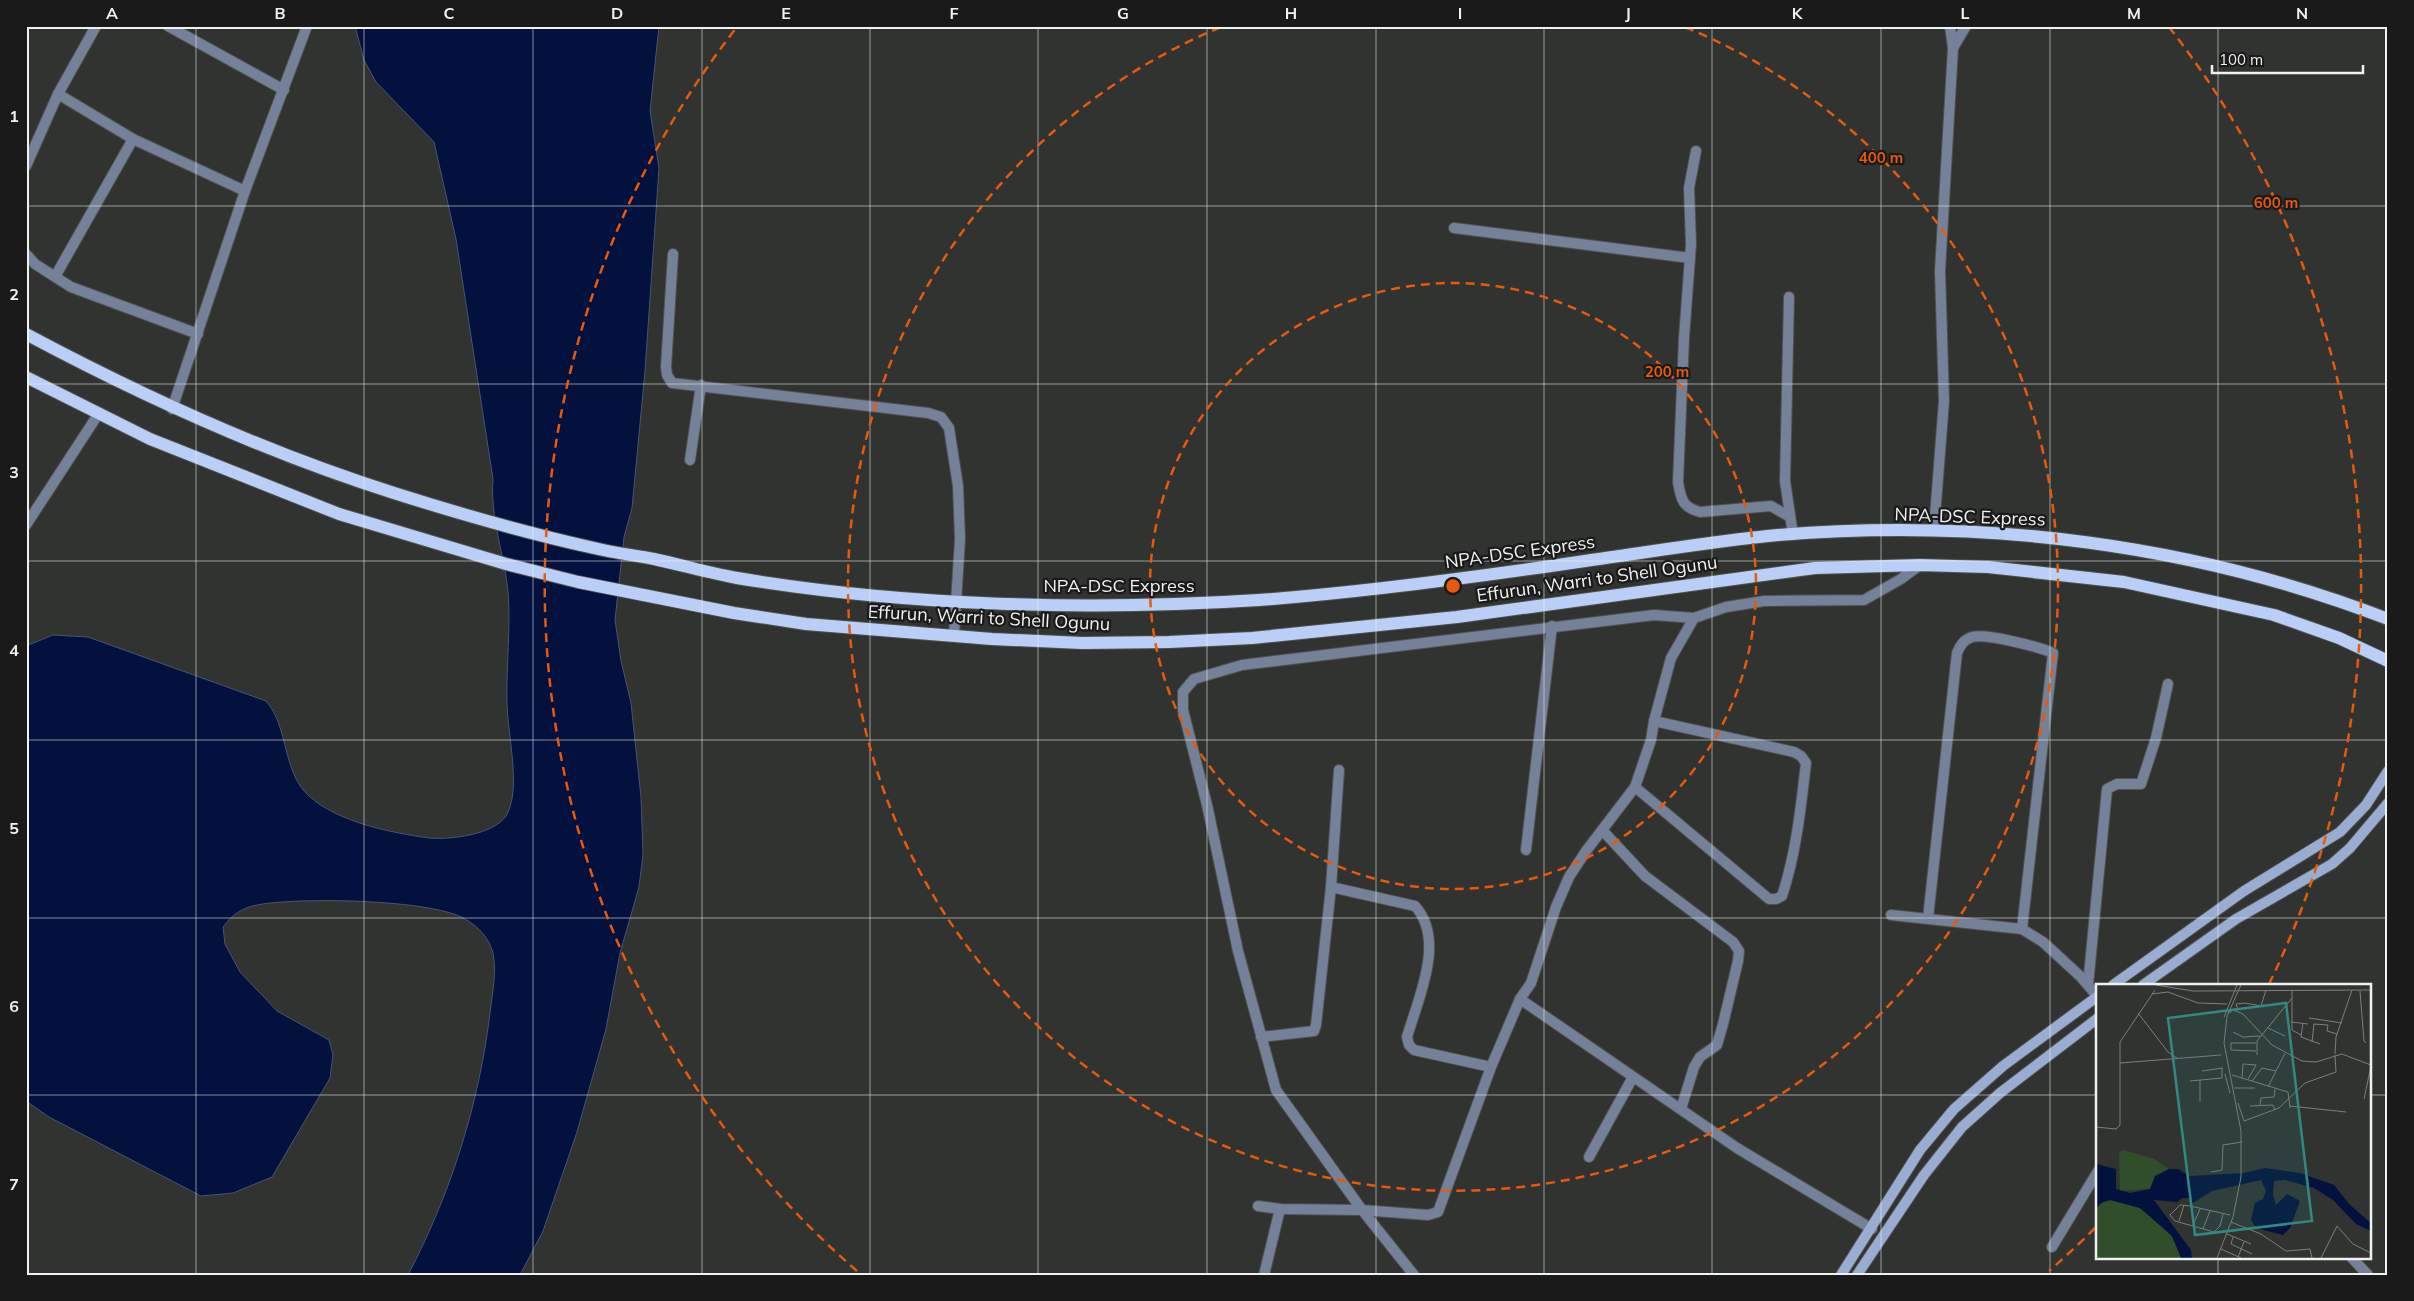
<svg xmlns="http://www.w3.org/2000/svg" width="2414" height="1301" font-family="Mulish,sans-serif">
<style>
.water{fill:#02113d;stroke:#495473}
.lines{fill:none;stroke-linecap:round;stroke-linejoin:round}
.street-casing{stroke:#4f524e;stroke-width:12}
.secondary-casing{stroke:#4f524e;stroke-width:12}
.primary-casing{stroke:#4f524e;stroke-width:14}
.street{stroke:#748199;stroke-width:10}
.secondary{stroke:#99add3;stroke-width:10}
.primary{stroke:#bacff7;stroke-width:12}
.grid{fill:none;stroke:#f0f2f0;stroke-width:1;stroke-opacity:0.55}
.ring{fill:none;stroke:#e8590c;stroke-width:2.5;stroke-dasharray:9 6}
.labels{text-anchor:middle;stroke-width:4.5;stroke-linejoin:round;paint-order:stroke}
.street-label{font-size:18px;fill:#f0f2f0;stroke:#191a19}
.inset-road{fill:none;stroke:#7d7f7c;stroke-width:1}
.view{fill:#318982;fill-opacity:0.15;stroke:#318982;stroke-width:2.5}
.inset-edge{fill:none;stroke:#f0f2f0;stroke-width:2.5}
.centre{fill:#e8590c;stroke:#191a19;stroke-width:2.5}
.ring-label{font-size:15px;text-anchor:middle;font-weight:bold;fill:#e8590c;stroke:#191a19;stroke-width:4.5;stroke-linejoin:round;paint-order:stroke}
.neatline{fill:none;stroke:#f0f2f0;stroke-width:2}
.grid-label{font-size:16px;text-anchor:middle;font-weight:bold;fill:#f0f2f0}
</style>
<rect width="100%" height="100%" fill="#30332f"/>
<path class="water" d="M 355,26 L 659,26 L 650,111 L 659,168 L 645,371 L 632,508 L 624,537 L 615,620 L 621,661 L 631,703 L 641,797 L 643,854 L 639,887 L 620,953 L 606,1029 L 577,1132 L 543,1231 L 520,1275 L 408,1275 C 451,1193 479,1104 490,1013 C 492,995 497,972 493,953 C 489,938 479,927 465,919 C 432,899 296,897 257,905 C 241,908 232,915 223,927 L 225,944 L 240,972 L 277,1011 L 329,1040 L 333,1055 L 330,1078 L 272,1177 L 233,1193 L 201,1196 L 49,1117 L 26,1101 L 26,646 L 53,635 L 88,637 L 266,701 C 289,727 282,772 309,796 C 337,822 392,833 429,838 C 449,840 493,835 506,816 C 509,812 511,803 512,799 C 517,773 508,732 507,704 C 506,667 511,628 508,591 C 504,554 490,517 493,479 L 456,239 L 434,142 L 376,82 L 364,60 Z"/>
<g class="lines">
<defs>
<g id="street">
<path d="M 168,26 L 284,90"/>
<path d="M 1953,48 L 1966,26"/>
<path d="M 58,94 L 133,139 L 245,191"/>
<path d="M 1696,151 L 1689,188 L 1691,244 L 1684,338 L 1678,482 C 1681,499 1682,507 1700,512 L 1771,506 L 1790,517"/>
<path d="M 26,166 L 58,94 L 96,26"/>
<path d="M 1454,228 L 1690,258"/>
<path d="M 26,254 L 35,264 L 71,287 L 198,334"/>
<path d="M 673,254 L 666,367 L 667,375 L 672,383 L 928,413 L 941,417 L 949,428 L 958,486 L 960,539 L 954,635"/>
<path d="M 56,275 L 133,139"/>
<path d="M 1789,297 L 1785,481 L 1793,535"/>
<path d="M 172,409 L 245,191 L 307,26"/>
<path d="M 690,460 L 701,385"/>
<path d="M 26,525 L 99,413"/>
<path d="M 1934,529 L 1944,401 L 1940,271 L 1953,48 L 1950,26"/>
<path d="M 1635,787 L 1769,899 L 1776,899 L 1782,896 C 1796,854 1801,807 1806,763 L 1801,756 L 1794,752 L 1654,721"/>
<path d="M 1603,831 L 1645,876 L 1733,942 L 1739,951 L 1738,961 L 1723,1024 L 1717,1045 L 1700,1057 L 1694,1067 L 1681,1109"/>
<path d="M 1526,850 L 1552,626"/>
<path d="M 1331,887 L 1415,906 C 1446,940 1418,999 1407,1037 L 1409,1045 L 1414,1050 L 1491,1067"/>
<path d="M 1891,915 L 2022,929 L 2043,942 L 2081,977 L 2098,997"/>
<path d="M 1928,918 L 1957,653 C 1960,646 1963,640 1972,637 C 1986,633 2039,647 2053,653 L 2022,929"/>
<path d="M 2088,985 L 2107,789 L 2117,784 L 2141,784 L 2156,738 L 2168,684"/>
<path d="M 1520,999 L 1737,1148 L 1872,1229"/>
<path d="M 1261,1037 L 1314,1031 L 1316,1025 L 1331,887 L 1339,770"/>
<path d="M 1589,1157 L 1633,1077"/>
<path d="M 1258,1206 L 1280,1209 L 1362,1210 L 1428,1215 L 1438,1212 L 1491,1067 L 1520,999 L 1531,983 L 1556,907 L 1569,877 L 1586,851 L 1635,787 L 1651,740 L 1654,721 L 1671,658 L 1694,618 L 1726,607 L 1764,601 L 1864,600 L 1901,579 L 1920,565"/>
<path d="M 2052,1247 L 2098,1171"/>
<path d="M 2351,1257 L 2368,1275"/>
<path d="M 1264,1275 L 1280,1209"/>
<path d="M 1414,1275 L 1362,1210 L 1276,1090 L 1238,951 L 1207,805 L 1183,710 L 1183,692 L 1194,679 L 1242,665 L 1654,615 L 1694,618"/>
</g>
<g id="secondary">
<path d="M 2113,985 L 2244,891 L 2340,832 L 2366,805 L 2388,771"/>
<path d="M 2143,985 L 2236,919 L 2332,864 L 2350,848 L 2388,803"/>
<path d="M 1841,1275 L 1920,1150 L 1954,1109 L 2003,1066 L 2098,996"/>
<path d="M 1857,1275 L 1924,1175 L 1962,1127 L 2000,1093 L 2098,1018"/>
</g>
<g id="primary">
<path d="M 26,334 C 144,397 267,453 394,493 C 460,514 527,533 594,548 C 614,553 634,555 654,559 C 682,565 709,573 737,578 C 905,606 1089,611 1259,600 C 1368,592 1477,577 1585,561 C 1649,552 1714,541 1778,535 C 1985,518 2194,544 2388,619"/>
<path d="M 26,377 L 150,439 L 339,514 L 506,564 L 578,582 L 734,613 L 806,624 L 992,639 L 1082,643 L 1169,642 L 1252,638 L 1457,617 L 1815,568 L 1920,565 L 1988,567 L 2124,582 L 2274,615 L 2339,638 L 2388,661"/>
</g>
</defs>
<use href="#street" class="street-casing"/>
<use href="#secondary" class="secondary-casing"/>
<use href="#primary" class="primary-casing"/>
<use href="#street" class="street"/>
<use href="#secondary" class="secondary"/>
<use href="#primary" class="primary"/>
</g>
<path class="grid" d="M 196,26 L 196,1275M 364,26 L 364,1275M 533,26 L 533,1275M 702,26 L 702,1275M 870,26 L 870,1275M 1038,26 L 1038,1275M 1207,26 L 1207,1275M 1376,26 L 1376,1275M 1544,26 L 1544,1275M 1712,26 L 1712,1275M 1881,26 L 1881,1275M 2050,26 L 2050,1275M 2218,26 L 2218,985M 26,206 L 2388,206M 26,384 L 2388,384M 26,561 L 2388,561M 26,740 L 2388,740M 26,918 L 2388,918M 26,1095 L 2098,1095M 2370,1095 L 2388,1095M 2218,1257 L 2218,1275"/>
<g class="ring">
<circle cx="1453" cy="586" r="303"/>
<path d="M1685 27A605 605 0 1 1 1221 27"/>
<path d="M2095 1228A908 908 0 0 1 2049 1271M857 1271A908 908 0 0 1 737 27M2169 27A908 908 0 0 1 2269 984"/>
</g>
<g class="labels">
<g class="street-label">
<text transform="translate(1970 517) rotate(2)" y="6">NPA-DSC Express</text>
<text transform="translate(1520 552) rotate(-8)" y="6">NPA-DSC Express</text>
<text transform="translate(1597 579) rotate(-8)" y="6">Effurun, Warri to Shell Ogunu</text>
<text x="1119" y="592">NPA-DSC Express</text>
<text transform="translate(989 618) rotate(3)" y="6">Effurun, Warri to Shell Ogunu</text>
</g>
</g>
<g transform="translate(2096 984)">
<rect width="275" height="275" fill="#30332f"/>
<path d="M 27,166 L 58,175 L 73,185 L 60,192 L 54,205 L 24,207 L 23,168 ZM 14,216 L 44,224 L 64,239 L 82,260 L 85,274 L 0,274 L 0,225 L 4,219 Z" fill="#314e2b"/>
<path d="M 0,180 L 20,185 L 20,205 L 34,209 L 54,205 L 59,192 L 73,185 L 82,185 L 93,192 L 148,189 L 169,184 L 204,189 L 238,201 L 254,221 L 275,239 L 275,247 L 260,240 L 237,216 L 218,204 L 189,196 L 178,197 L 177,211 L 180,221 L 191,210 L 204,217 L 194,244 L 187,251 L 160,244 L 155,236 L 159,219 L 167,215 L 170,207 L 165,196 L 116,207 L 97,219 L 94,219 L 96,214 L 86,214 L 81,218 L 58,216 L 95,266 L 96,274 L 85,274 L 76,252 L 44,224 L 14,216 L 5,219 L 0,225 Z" fill="#02113d"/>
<path class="inset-road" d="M 60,1 L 97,7 L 275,6M 264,7 L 268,57 L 270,59M 72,8 L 102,19 L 131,20M 56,10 L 72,8M 196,14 L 196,46 L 205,51M 149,19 L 165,22 L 170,6M 142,26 L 140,20 L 149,19M 42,29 L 72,68 L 81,74M 133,29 L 137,26 L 147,30 L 176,61 L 206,77 L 220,78 L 246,70 L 275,81M 128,33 L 141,1M 213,34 L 246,39M 195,38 L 212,40M 207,39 L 205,53 L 224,60M 172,44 L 189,52M 137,48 L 147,53 L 164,52M 216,58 L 218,40 L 232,41 L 231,47 L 241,50M 160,59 L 135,59 L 135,66 L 160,67M 239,70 L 240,53 L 256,6M 161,71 L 161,57 L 196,14 L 196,6M 24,79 L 125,71M 106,87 L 127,84M 129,90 L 134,109M 136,91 L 192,108 L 194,124M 146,94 L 147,80 L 160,81 L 152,95M 94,97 L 126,94 L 126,84M 156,97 L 166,84 L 180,87M 172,103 L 189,69M 138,104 L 159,104M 268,115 L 275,82M 104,118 L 104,96M 142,119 L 148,137 L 183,124 L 209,99 L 240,88 L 239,71M 164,121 L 165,114 L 178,113 L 179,105M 154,122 L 177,121 L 179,126M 194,122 L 250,128M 0,143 L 20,145 L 24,141 L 24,58 L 59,6M 115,188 L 126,186 L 127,161 L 146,158M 127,230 L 124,242 L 118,248 L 79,237 L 74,231 L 84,221 L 94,222 L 134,231M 83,237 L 88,221M 135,238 L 165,250 L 190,267 L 214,265 L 216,274M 97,241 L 104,225M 107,245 L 114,227M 131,250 L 155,260M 137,253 L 135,260 L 156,270M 125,265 L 145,274M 142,273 L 148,258M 121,274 L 137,233 L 145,193 L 145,147 L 128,59 L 131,32 L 145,1M 225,274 L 241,242 L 257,260 L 275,269"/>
<path class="view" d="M 190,19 L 216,237 L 99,251 L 72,34 Z"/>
<rect width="275" height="275" class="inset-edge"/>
</g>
<circle cx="1453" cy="586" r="8" class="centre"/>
<g class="ring-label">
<text x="1881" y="163">400 m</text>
<text x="2276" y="208">600 m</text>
<text x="1667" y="377">200 m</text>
</g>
<rect width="2414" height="1301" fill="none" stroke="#191a19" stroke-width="55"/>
<path d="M2212 65v8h151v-8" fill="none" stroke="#f0f2f0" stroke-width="2.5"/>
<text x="2219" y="65" font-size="15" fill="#f0f2f0" stroke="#191a19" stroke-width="4" paint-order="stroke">100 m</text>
<rect x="28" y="28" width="2358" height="1246" class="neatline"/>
<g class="grid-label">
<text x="112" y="19">A</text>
<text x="280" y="19">B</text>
<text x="449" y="19">C</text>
<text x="617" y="19">D</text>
<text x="786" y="19">E</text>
<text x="954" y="19">F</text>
<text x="1123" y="19">G</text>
<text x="1291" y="19">H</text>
<text x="1460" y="19">I</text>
<text x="1628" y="19">J</text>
<text x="1797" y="19">K</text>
<text x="1965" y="19">L</text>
<text x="2134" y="19">M</text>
<text x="2302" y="19">N</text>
<text x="14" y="122">1</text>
<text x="14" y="300">2</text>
<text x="14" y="478">3</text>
<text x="14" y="656">4</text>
<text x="14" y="834">5</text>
<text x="14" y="1012">6</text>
<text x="14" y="1190">7</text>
</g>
</svg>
